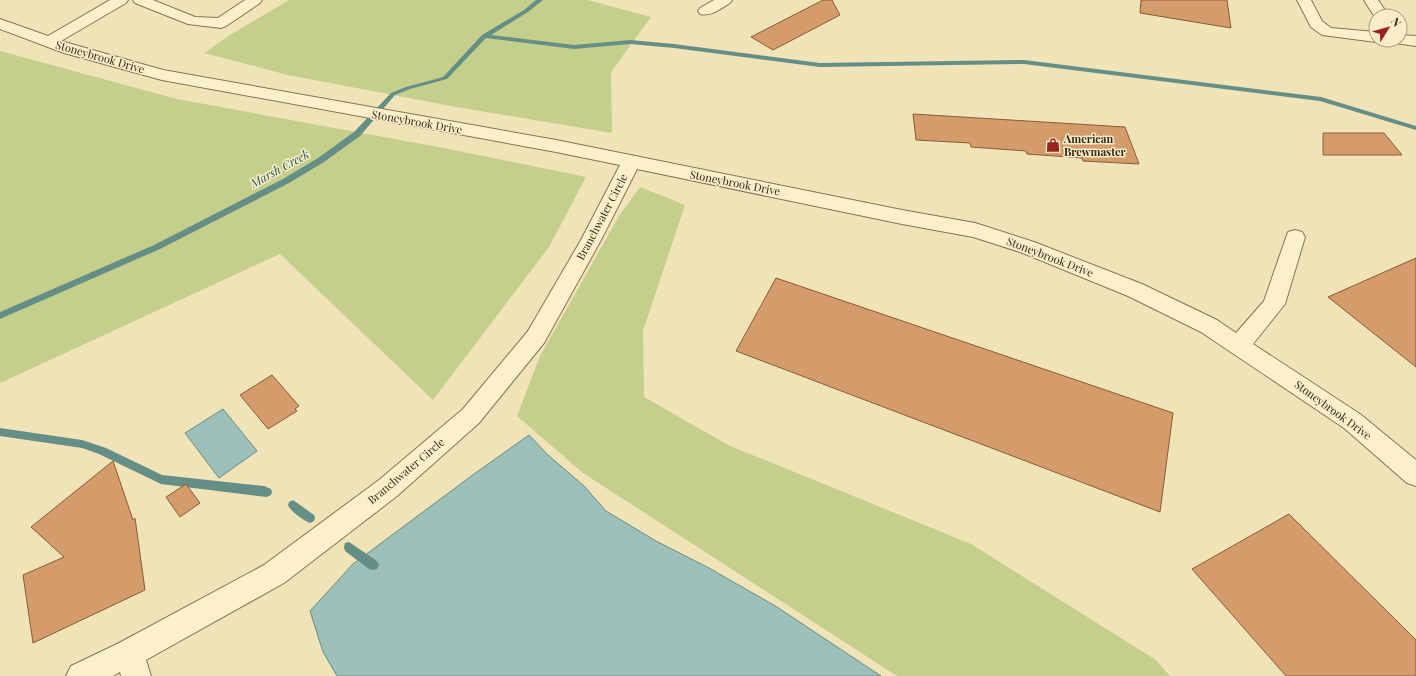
<svg xmlns="http://www.w3.org/2000/svg" width="1416" height="676" font-family="'Playfair Display',serif">
<style>
.green{fill:#c4cf8c}
.water{fill:#9dc1b8;stroke:#658e86}
.lines{fill:none;stroke-linecap:round;stroke-linejoin:round}
.stream{fill:#658e86;fill-rule:evenodd}
.building{fill:#d39c6a;stroke:#895c36}
.minor-casing{stroke:#887252;stroke-width:2}
.minor{fill:#fcf0cb;fill-rule:evenodd}
.labels{text-anchor:middle;stroke-width:3;stroke-linejoin:round;paint-order:stroke}
.street-label{font-size:11px;fill:#352819;stroke:#f8edc8}
.poi-label{font-size:11px;font-weight:bold;fill:#352819;stroke:#f8edc8;text-anchor:start}
.water-label{font-size:12px;font-style:italic;fill:#265756;stroke:#f8edc8}
</style>
<rect width="100%" height="100%" fill="#f1e3b8"/>
<g class="green">
<path d="M 289,0 L 588,0 L 651,17 L 611,72 L 612,133 L 451,106 L 288,75 L 204,53 L 230,35 Z"/>
<path d="M 0,51 L 177,99 L 444,148 L 586,177 L 549,247 L 433,400 L 280,254 L 0,383 Z"/>
<path d="M 640,187 L 685,205 L 643,331 L 644,397 L 728,445 L 971,544 L 1156,660 L 1170,676 L 897,676 L 583,473 L 517,416 L 540,356 L 619,216 Z"/>
</g>
<g class="water">
<path d="M 223,409 L 257,451 L 219,478 L 185,433 Z"/>
<path d="M 529,435 L 547,454 L 584,486 L 606,511 L 656,541 L 709,568 L 777,607 L 881,676 L 337,676 L 323,652 L 310,611 L 353,564 L 474,474 Z"/>
</g>
<g class="lines">
<g class="stream">
<path d="M 536,0 L 543,0 L 528,12 L 491,35 L 574,45 L 630,40 L 674,44 L 820,63 L 1024,60 L 1321,97 L 1416,126 L 1416,130 L 1320,101 L 1024,64 L 820,67 L 674,48 L 630,44 L 574,49 L 486,38 L 447,79 L 410,89 L 395,95 L 360,136 L 324,162 L 289,183 L 160,249 L 0,319 L 0,312 L 154,245 L 283,179 L 318,158 L 354,132 L 391,93 L 406,87 L 443,77 L 482,35 L 524,10 Z"/>
<path d="M 0,428 L 82,440 L 106,448 L 162,475 L 264,486 L 271,489 L 272,492 L 271,495 L 267,497 L 161,484 L 99,454 L 82,448 L 0,436 Z"/>
<path d="M 293,500 L 314,515 L 315,518 L 314,521 L 310,523 C 303,520 291,512 288,505 L 289,502 Z"/>
<path d="M 349,542 L 377,561 L 379,565 L 377,569 L 373,570 L 369,569 L 345,551 L 344,547 L 345,543 Z"/>
</g>
</g>
<g class="building">
<path d="M 823,0 L 832,0 L 840,15 L 773,50 L 751,37 Z"/>
<path d="M 1141,0 L 1227,0 L 1231,28 L 1140,13 Z"/>
<path d="M 913,114 L 1125,127 L 1139,164 L 1083,161 L 1082,158 L 1027,154 L 1026,151 L 971,147 L 970,143 L 916,140 Z"/>
<path d="M 1323,133 L 1384,133 L 1402,155 L 1323,155 Z"/>
<path d="M 1416,258 L 1416,367 L 1328,297 Z"/>
<path d="M 776,278 L 1173,413 L 1160,512 L 736,351 Z"/>
<path d="M 272,375 L 299,406 L 295,409 L 297,411 L 268,429 L 240,395 Z"/>
<path d="M 113,461 L 133,520 L 135,518 L 145,590 L 33,643 L 23,575 L 64,557 L 31,527 Z"/>
<path d="M 186,484 L 200,503 L 180,517 L 166,497 Z"/>
<path d="M 1289,514 L 1416,640 L 1416,676 L 1286,676 L 1192,569 Z"/>
</g>
<g class="lines">
<defs>
<g id="minor">
<path d="M 110,0 L 128,0 L 126,3 L 61,41 L 163,70 L 556,140 L 902,210 L 975,223 L 1034,242 L 1142,284 L 1217,320 L 1236,333 L 1264,301 L 1288,232 L 1295,230 L 1302,232 L 1305,237 L 1285,304 L 1253,344 L 1360,414 L 1416,460 L 1416,486 L 1407,483 L 1344,428 L 1201,332 L 1128,296 L 1020,252 L 973,237 L 902,224 L 637,169 L 601,240 L 544,343 L 479,423 L 397,496 L 284,583 L 146,660 L 151,676 L 121,676 L 120,672 L 113,676 L 66,676 L 71,666 L 119,643 L 264,565 L 379,480 L 463,409 L 528,331 L 581,240 L 620,165 L 556,152 L 162,80 L 64,53 L 0,29 L 0,19 L 48,36 Z"/>
<path d="M 133,0 L 153,0 L 195,17 L 218,18 L 245,0 L 262,0 L 260,3 L 226,26 L 221,28 L 188,24 L 135,3 Z"/>
<path d="M 714,0 L 732,0 L 730,3 C 721,8 711,17 700,14 L 698,11 L 700,8 Z"/>
<path d="M 1297,0 L 1311,0 L 1322,21 L 1331,28 L 1376,32 L 1376,40 L 1382,40 L 1376,42 L 1322,35 L 1311,27 Z"/>
<path d="M 1364,0 L 1378,0 L 1389,16 L 1376,16 L 1376,19 Z"/>
<path d="M 1400,35 L 1416,36 L 1416,46 L 1395,43 L 1392,40 L 1400,40 Z"/>
</g>
</defs>
<use href="#minor" class="minor-casing"/>
<use href="#minor" class="minor"/>
</g>
<defs>
<symbol id="shop-bare" viewBox="-9 -9 18 18"><path d="M-5-2.5h2.3a2.7 3.5 0 0 1 5.4 0H5L5.5 6h-11ZM-1.5-2.5h3a1.5 2.3 0 0 0-3 0Z" fill="#9c231d" stroke="#f8edc8" stroke-width="2.5" paint-order="stroke"/></symbol>
</defs>
<g fill-rule="evenodd">
<use href="#shop-bare" x="1043" y="135" width="20" height="20"/>
</g>
<g class="labels">
<g class="street-label">
<text transform="translate(100 57) rotate(16)" y="4">Stoneybrook Drive</text>
<text transform="translate(417 122) rotate(10)" y="4">Stoneybrook Drive</text>
<text transform="translate(735 183) rotate(11)" y="4">Stoneybrook Drive</text>
<text transform="translate(602 217) rotate(-62)" y="4">Branchwater Circle</text>
<text transform="translate(1050 257) rotate(21)" y="4">Stoneybrook Drive</text>
<text transform="translate(1333 410) rotate(36)" y="4">Stoneybrook Drive</text>
<text transform="translate(406 471) rotate(-40)" y="4">Branchwater Circle</text>
</g>
<g class="poi-label">
<text x="1064" y="143">American<tspan x="1064" dy="13">Brewmaster</tspan></text>
</g>
<g class="water-label">
<text transform="translate(280 169) rotate(-29)" y="4">Marsh Creek</text>
</g>
</g>
<g transform="translate(1388 28) rotate(53)"><circle r="19" fill="#f8edc8" stroke="#aa9e82"/>
<path d="M0-3L7 15L0 10L-7 15Z" fill="#9c231d"/>
<text y="-6" font-size="11" font-weight="bold" text-anchor="middle" fill="#352819">N</text>
</g>
</svg>
